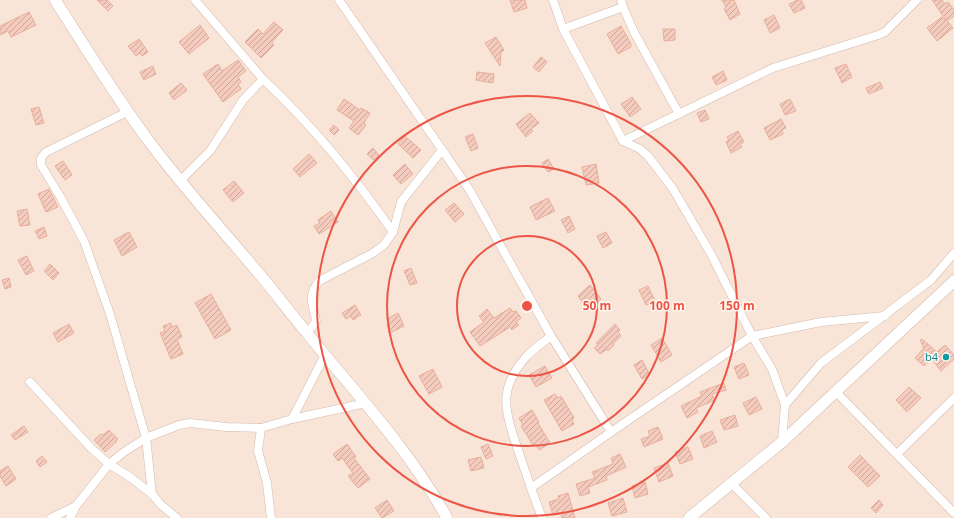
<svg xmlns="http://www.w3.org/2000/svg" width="954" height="518" font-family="'Open Sans',sans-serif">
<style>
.residential{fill:#f8e5d7}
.building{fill:url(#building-hatch);stroke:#e8af9c}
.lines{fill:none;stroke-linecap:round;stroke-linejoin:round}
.street-casing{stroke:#d3baae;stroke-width:9}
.secondary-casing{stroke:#d6b9ab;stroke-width:12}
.street{stroke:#fff;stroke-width:8}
.secondary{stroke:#fff;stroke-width:11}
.ring{fill:none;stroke:#ed5546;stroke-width:2}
.culture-dot{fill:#0f9aa8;stroke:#fff6ee;stroke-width:1.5}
.labels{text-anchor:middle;stroke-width:3;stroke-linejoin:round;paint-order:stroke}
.culture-label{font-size:11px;fill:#0d838f;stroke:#fff6ee;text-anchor:end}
.centre{fill:#ed5546;stroke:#fff6ee;stroke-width:2}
.ring-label{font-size:12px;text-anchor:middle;font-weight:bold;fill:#ed5546;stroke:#fff6ee;stroke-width:3;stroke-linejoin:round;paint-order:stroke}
</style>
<defs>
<pattern id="building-hatch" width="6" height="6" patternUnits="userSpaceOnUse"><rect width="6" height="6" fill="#f4cbbd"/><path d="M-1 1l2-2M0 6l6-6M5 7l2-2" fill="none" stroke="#caa79c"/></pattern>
</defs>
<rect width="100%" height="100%" fill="#fdf1e7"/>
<rect class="residential" x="0" y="0" width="954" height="518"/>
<g class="building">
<path d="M 97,0 L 107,0 L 113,6 L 108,11 Z"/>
<path d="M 510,0 L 525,0 L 527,8 L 514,12 Z"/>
<path d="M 722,0 L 734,0 L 740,14 L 730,20 L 724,9 L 726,7 Z"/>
<path d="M 797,0 L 801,0 L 805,8 L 794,13 L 789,4 Z"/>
<path d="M 932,0 L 942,0 L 945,4 L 948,2 L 954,10 L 954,16 L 947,21 L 953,28 L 937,41 L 927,28 L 942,17 L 946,20 Z"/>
<path d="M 29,12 L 36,25 L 11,37 L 8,31 L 0,35 L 0,26 Z"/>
<path d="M 774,15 L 780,28 L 770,33 L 764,20 Z"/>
<path d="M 274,22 L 283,30 L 272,42 L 274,45 L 261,58 L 245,42 L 258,29 L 263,34 Z"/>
<path d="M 200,25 L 209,38 L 189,54 L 179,42 Z"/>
<path d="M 621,26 L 631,44 L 631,47 L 618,54 L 607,34 Z"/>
<path d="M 663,29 L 675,29 L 675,40 L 664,41 Z"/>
<path d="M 496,37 L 504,50 L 501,52 L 500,66 L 485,43 Z"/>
<path d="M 139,39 L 148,52 L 142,56 L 140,53 L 136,56 L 128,46 Z"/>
<path d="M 541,57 L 547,62 L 539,72 L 533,67 Z"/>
<path d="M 238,60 L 246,71 L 238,77 L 241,82 L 238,84 L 241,89 L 223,102 L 203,74 L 218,64 L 222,71 Z"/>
<path d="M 846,64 L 852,77 L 842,83 L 835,68 Z"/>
<path d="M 153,66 L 156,74 L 144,80 L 140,72 Z"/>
<path d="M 723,71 L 727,80 L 716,85 L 712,77 Z"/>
<path d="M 477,72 L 494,74 L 493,83 L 476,80 Z"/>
<path d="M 880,82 L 883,88 L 869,94 L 866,88 Z"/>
<path d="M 181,83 L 187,90 L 174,100 L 169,93 Z"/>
<path d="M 632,97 L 641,109 L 630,117 L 621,104 Z"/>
<path d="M 344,99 L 360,110 L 361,108 L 370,113 L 364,123 L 366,125 L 358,135 L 349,128 L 354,121 L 337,110 Z"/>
<path d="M 790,99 L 796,111 L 785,115 L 780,104 Z"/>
<path d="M 39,107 L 44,123 L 36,125 L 31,109 Z"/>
<path d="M 705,110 L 709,119 L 701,122 L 697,113 Z"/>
<path d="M 530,113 L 539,123 L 531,129 L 533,131 L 526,137 L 516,124 Z"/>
<path d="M 781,119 L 786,128 L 782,130 L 783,134 L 770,140 L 764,128 Z"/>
<path d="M 334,125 L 339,130 L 334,135 L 329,130 Z"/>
<path d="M 738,131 L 744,142 L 740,144 L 742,147 L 731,153 L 726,142 L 729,140 L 727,137 Z"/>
<path d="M 473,134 L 478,148 L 471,151 L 465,137 Z"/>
<path d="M 405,136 L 421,150 L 413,158 L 398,144 Z"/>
<path d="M 373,148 L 379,155 L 374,160 L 367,154 Z"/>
<path d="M 309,154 L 317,163 L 300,177 L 293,169 Z"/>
<path d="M 548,159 L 554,169 L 548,172 L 542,163 Z"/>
<path d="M 63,161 L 72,175 L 65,180 L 55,166 Z"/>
<path d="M 405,164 L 413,174 L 401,184 L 393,175 Z"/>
<path d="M 596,164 L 599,183 L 586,185 L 582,167 Z"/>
<path d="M 234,181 L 244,193 L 233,202 L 223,190 Z"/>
<path d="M 49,189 L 58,207 L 46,212 L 38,194 Z"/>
<path d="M 548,198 L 555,211 L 536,220 L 530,207 Z"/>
<path d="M 454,203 L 464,214 L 455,222 L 445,210 Z"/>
<path d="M 27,209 L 30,225 L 20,226 L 17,211 Z"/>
<path d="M 331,211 L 338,222 L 319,234 L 314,226 L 320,223 L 318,220 Z"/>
<path d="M 569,216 L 575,229 L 568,233 L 561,220 Z"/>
<path d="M 44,227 L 47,236 L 39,239 L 35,231 Z"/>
<path d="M 129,232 L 137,247 L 122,256 L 114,240 Z"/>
<path d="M 606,232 L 612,243 L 603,248 L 597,236 Z"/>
<path d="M 27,256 L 34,271 L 26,275 L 18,260 Z"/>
<path d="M 50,264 L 59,273 L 53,280 L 44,271 Z"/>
<path d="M 411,268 L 417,283 L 410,285 L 404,271 Z"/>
<path d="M 9,278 L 11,287 L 5,289 L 2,280 Z"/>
<path d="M 590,285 L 601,299 L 588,310 L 578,296 Z"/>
<path d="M 648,286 L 655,301 L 646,305 L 639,290 Z"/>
<path d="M 211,294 L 231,330 L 215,339 L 195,303 Z"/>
<path d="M 355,305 L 361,315 L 353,320 L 351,316 L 346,319 L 342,313 Z"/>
<path d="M 510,308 L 513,312 L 516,311 L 521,318 L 516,322 L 519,325 L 512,330 L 510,327 L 480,346 L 470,332 L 484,322 L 479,316 L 487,309 L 494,318 Z"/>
<path d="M 398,313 L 404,326 L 390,333 L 387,325 L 389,324 L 387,319 Z"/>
<path d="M 171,323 L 172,327 L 177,325 L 182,337 L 177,339 L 183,354 L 171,359 L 160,333 L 165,331 L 163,326 Z"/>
<path d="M 69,324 L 74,333 L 58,342 L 53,333 Z"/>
<path d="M 615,324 L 620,330 L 618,332 L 621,336 L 613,344 L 614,345 L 608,351 L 607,349 L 600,354 L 594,348 L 598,345 L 596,343 Z"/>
<path d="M 662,338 L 672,355 L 661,362 L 651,345 Z"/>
<path d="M 922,339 L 937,352 L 945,345 L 954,355 L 954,359 L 941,371 L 931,358 L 924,366 L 915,358 L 924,348 L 920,340 Z"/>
<path d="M 642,360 L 650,375 L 642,379 L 634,365 Z"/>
<path d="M 744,363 L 749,375 L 739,379 L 734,367 Z"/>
<path d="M 545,366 L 552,378 L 536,387 L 529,375 Z"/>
<path d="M 433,369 L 442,387 L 429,394 L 419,376 Z"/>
<path d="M 724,383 L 726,390 L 712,394 L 715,400 L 696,408 L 698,412 L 687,418 L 681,406 L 702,396 L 700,392 Z"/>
<path d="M 909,387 L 921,398 L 907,412 L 896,400 Z"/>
<path d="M 555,394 L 558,398 L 561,396 L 574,418 L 572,420 L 574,424 L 562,431 L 544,400 Z"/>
<path d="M 756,397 L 762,409 L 749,415 L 743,403 Z"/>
<path d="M 532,410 L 539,422 L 538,423 L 550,443 L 539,450 L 536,445 L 533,446 L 530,440 L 521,426 L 523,425 L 519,418 Z"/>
<path d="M 735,415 L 738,426 L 724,430 L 720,420 Z"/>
<path d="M 24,426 L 28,432 L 15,440 L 11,435 Z"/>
<path d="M 658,427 L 663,439 L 644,447 L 641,439 L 650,436 L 648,431 Z"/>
<path d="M 109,430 L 118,439 L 116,440 L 117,441 L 105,452 L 94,440 L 101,434 L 103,435 Z"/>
<path d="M 712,431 L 717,442 L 704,448 L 700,436 Z"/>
<path d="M 347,444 L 356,457 L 354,458 L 370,479 L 358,488 L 348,476 L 353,473 L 342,458 L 338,461 L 333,454 Z"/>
<path d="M 488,444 L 493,456 L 486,459 L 481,447 Z"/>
<path d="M 688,447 L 693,459 L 680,464 L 675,452 Z"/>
<path d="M 620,454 L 626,467 L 606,476 L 607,480 L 588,487 L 590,493 L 580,496 L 576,484 L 595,478 L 592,472 L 613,464 L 611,458 Z"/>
<path d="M 860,455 L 880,476 L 868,487 L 848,467 Z"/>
<path d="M 42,456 L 47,462 L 40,467 L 36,461 Z"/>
<path d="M 481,457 L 484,468 L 471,471 L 468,460 Z"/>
<path d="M 668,463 L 673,476 L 659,482 L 654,468 Z"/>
<path d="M 8,466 L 16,479 L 6,486 L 0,476 L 0,471 Z"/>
<path d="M 645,482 L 648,494 L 635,498 L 632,486 Z"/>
<path d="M 568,493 L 575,518 L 562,518 L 561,513 L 553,515 L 549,502 L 559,499 L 558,496 Z"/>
<path d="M 623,498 L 627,512 L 612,516 L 608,503 Z"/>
<path d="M 387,500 L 394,511 L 382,518 L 375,508 Z"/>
<path d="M 879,500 L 883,505 L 876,513 L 871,508 Z"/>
</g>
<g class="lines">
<defs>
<g id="street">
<path d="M 195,0 L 263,79"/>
<path d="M 339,0 L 469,189 L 551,336 L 611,432 L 531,488 L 542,518"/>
<path d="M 553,0 L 563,29 L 623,141 L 640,149 L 648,156 L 673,189 L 711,254 L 752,336 L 821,322 L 885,316"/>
<path d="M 621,0 L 623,7 L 634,32 L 679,114"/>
<path d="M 563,29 L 623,7"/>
<path d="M 127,112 L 46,152 L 41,158 L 41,165 L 61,198 L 84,241 L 110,314 L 146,438 L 152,494"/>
<path d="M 623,141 L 773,68 L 878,35 L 885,32 L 917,0"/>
<path d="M 180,181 L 210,151 L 243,100 L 263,79 C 313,126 354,176 393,232 L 384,245 L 373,253 L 319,281 C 307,297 313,303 316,321 L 307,334"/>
<path d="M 393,232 L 401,202 L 442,150"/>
<path d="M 30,382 L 92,449 L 109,464 L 130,477 L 152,494 L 161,505 L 177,518"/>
<path d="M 836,392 L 954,513"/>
<path d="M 785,405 L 821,363 L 931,280 L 954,253"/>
<path d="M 292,419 L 366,403"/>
<path d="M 261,428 L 258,451 L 267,483 L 271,518"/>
<path d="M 611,432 L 752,336 L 772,369 L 785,405 L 782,442"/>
<path d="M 897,454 L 954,398"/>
<path d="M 731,483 L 766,518"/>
<path d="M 531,488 C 526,473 521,459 516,444 C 504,410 499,388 525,358 C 532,350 542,343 551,336"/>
<path d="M 51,518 L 76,506 L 109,464 L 124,452 L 146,438 L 179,425 L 190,423 L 226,427 L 261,428 L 292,419 L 325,355"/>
<path d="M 70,518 L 76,506"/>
</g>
<g id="secondary">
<path d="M 55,0 C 86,48 116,98 151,144 C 187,192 228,236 266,282 C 280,299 293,317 307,333 C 356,394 409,449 447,518"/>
<path d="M 689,518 L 782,442 L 954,281"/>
</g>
</defs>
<use href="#street" class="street-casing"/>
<use href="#secondary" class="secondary-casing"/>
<use href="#street" class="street"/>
<use href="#secondary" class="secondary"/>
</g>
<g class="ring">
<circle cx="527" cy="306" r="70"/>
<circle cx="527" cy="306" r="140"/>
<circle cx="527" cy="306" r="210"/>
</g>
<circle class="culture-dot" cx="946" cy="357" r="4"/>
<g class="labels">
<g class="culture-label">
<text x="938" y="361">b4</text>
</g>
</g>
<circle cx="527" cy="306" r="6" class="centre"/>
<g class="ring-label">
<text x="597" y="310">50 m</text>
<text x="667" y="310">100 m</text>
<text x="737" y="310">150 m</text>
</g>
</svg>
